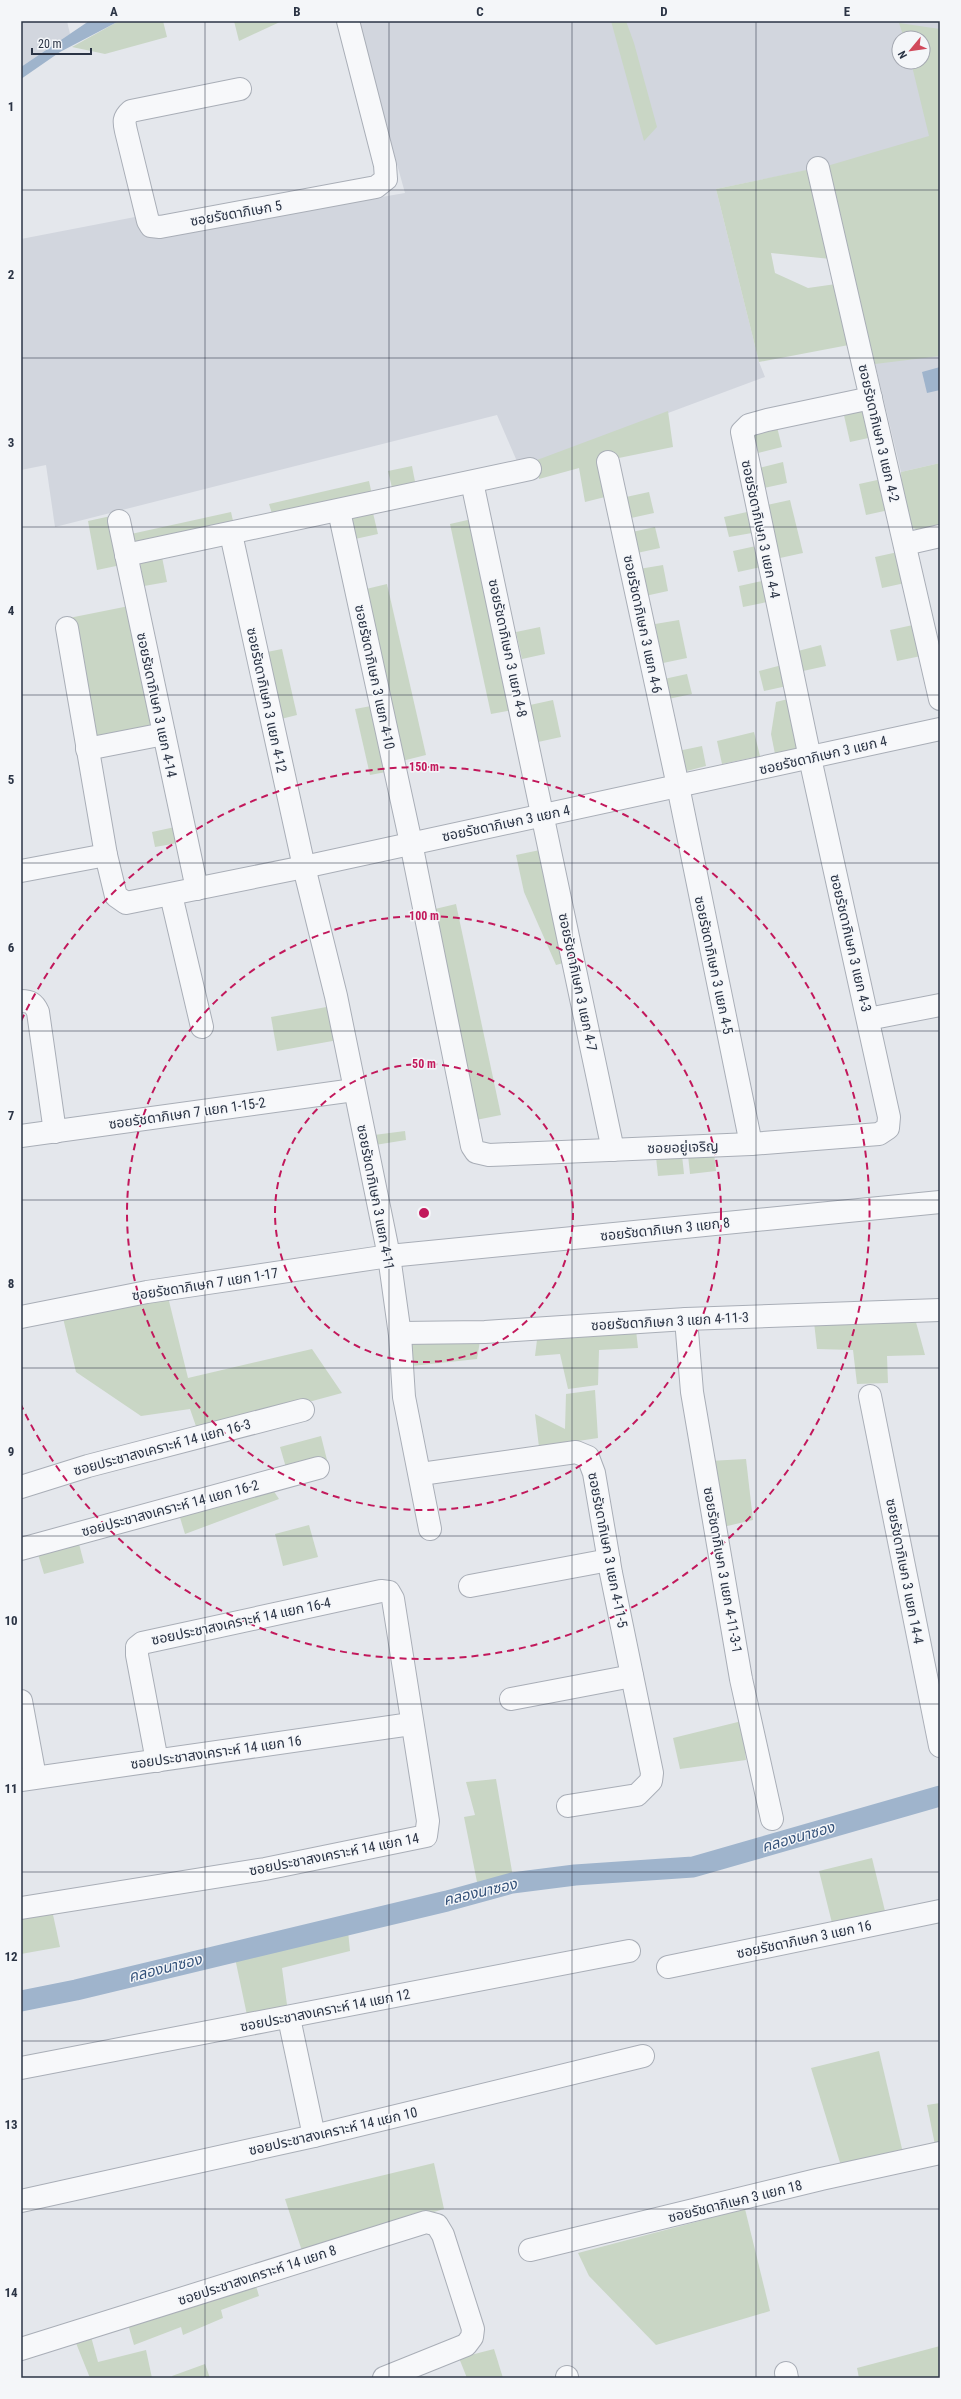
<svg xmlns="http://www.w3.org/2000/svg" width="961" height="2399" font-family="'Roboto Condensed','Noto Sans Thai',sans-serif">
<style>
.built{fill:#d2d6de;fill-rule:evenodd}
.green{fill:#c9d6c5}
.water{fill:#9fb4cc}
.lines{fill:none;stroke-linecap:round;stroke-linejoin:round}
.canal{stroke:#9fb4cc;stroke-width:21}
.minor-casing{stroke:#a9aeb7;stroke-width:24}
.minor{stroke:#f7f8fa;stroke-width:22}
.grid{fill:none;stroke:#2b3445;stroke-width:1;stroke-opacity:0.55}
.ring{fill:none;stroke:#c2185b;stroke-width:2;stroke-dasharray:7 5}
.labels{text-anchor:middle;stroke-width:3;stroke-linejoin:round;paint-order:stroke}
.street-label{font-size:14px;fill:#2b3445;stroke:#f4f6f9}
.water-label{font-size:15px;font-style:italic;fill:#34527a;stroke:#f4f6f9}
.centre{fill:#c2185b;stroke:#f4f6f9;stroke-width:2}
.ring-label{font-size:12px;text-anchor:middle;font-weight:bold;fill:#c2185b;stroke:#f4f6f9;stroke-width:3;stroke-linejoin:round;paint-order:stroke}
.neatline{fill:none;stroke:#2b3445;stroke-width:1.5}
.grid-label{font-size:13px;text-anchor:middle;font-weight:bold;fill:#2b3445}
</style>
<rect width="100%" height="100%" fill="#e4e7ec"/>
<g class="built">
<path d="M 21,21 L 67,21 L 70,34 L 21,67 Z"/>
<path d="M 357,21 L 940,21 L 940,463 L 901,472 L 828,166 L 716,189 L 759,362 L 765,377 L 558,454 L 519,466 L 497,415 L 55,527 L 46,465 L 21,470 L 21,239 L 135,217 L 153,236 L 405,193 ZM 899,38 L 923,38 L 923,62 L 899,62 Z"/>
</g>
<g class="green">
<path d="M 119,21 L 163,21 L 167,37 L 105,54 L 72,47 Z"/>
<path d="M 234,21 L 282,21 L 239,41 Z"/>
<path d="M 611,21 L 626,21 L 634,43 L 657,127 L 644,141 Z"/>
<path d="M 899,23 L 940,29 L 940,356 L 875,364 L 827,166 L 929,136 L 911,62 L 923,62 L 923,38 L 904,38 Z"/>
<path d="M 811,169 L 831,259 L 771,253 L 775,273 L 808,288 L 836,284 L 854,344 L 759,362 L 716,189 Z"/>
<path d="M 866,406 L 873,437 L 850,442 L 843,411 Z"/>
<path d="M 668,411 L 673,447 L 599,462 L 605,497 L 585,502 L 579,468 L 539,479 L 537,460 Z"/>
<path d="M 777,427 L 782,447 L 758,453 L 754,432 Z"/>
<path d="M 783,462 L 787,483 L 764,488 L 759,468 Z"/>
<path d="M 940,463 L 940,529 L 927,533 L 913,528 C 902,510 902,492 901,472 Z"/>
<path d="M 412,466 L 416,487 L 393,492 L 388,471 Z"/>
<path d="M 882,479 L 889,510 L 866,515 L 859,484 Z"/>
<path d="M 369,481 L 372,495 L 273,517 L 269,504 Z"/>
<path d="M 649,492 L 654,513 L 631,518 L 626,497 Z"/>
<path d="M 790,500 L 803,553 L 780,558 L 767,505 Z"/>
<path d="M 231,512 L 234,525 L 134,548 L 131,534 Z"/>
<path d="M 747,512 L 752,533 L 729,537 L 724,517 Z"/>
<path d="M 373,513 L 378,534 L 355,539 L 350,518 Z"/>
<path d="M 111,516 L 121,565 L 97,570 L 88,521 Z"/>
<path d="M 472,519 L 512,710 L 491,714 L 450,524 Z"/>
<path d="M 655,527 L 660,548 L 637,553 L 632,532 Z"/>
<path d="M 756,546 L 761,567 L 738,572 L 733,551 Z"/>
<path d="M 161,552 L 167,582 L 144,586 L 139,556 Z"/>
<path d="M 898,552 L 905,583 L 882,588 L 875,557 Z"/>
<path d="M 663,565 L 668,591 L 645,596 L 639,569 Z"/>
<path d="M 762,581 L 767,602 L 743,607 L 739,586 Z"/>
<path d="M 387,584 L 426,755 L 402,761 L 362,590 Z"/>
<path d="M 129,606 L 154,728 L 94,739 L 69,618 Z"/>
<path d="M 679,620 L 687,658 L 663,663 L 655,624 Z"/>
<path d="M 913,625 L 921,656 L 897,661 L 890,630 Z"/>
<path d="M 540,627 L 545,654 L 522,659 L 516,632 Z"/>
<path d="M 821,645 L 826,666 L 803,671 L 798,651 Z"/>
<path d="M 282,649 L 297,715 L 281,719 L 267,652 Z"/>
<path d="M 782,665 L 787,686 L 764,691 L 759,671 Z"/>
<path d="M 687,674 L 692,694 L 668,699 L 664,679 Z"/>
<path d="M 788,699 L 799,749 L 775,754 L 771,734 L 776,702 Z"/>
<path d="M 553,700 L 561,737 L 538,742 L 530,705 Z"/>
<path d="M 371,706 L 386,772 L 370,775 L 355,709 Z"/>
<path d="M 754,732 L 760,756 L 722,764 L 717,741 Z"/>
<path d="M 702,746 L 706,766 L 683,772 L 678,751 Z"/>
<path d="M 175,827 L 178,843 L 155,847 L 152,832 Z"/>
<path d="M 540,850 L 567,962 L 556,965 L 524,892 L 516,855 Z"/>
<path d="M 456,904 L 501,1115 L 476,1120 L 435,909 Z"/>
<path d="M 332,1006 L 338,1040 L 277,1051 L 271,1017 Z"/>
<path d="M 405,1131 L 406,1140 L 375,1145 L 374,1135 Z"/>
<path d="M 714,1152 L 716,1171 L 690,1174 L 688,1155 Z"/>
<path d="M 682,1155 L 684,1174 L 658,1176 L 656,1157 Z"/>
<path d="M 168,1297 L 188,1378 L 312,1349 L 342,1393 L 198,1432 L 190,1409 L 141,1416 L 76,1372 L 63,1318 Z"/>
<path d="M 914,1315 L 925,1355 L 887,1356 L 888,1383 L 857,1384 L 853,1350 L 817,1349 L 814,1322 Z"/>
<path d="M 636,1330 L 638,1348 L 599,1350 L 598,1385 L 568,1389 L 560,1354 L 535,1356 L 538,1332 Z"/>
<path d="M 481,1335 L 477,1359 L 412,1366 L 408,1342 Z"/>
<path d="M 595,1390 L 598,1438 L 539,1447 L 535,1414 L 565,1429 L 566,1394 Z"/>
<path d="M 321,1436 L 327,1460 L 287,1471 L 280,1447 Z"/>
<path d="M 746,1459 L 753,1520 L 723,1527 L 709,1461 Z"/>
<path d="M 273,1490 L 279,1499 L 185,1534 L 178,1511 Z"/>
<path d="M 309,1525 L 318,1557 L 283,1566 L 275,1534 Z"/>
<path d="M 78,1540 L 84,1563 L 44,1574 L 37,1551 Z"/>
<path d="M 742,1721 L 746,1760 L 680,1769 L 673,1738 Z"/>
<path d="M 496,1779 L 513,1877 L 478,1887 L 464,1817 L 475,1815 L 466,1782 Z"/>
<path d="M 872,1858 L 885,1911 L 832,1923 L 819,1871 Z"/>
<path d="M 52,1910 L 60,1947 L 21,1954 L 21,1916 Z"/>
<path d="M 348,1931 L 350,1951 L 282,1968 L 288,2012 L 248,2020 L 235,1958 Z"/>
<path d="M 879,2051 L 903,2153 L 842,2169 L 811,2068 Z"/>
<path d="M 940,2103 L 940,2144 L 935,2145 L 927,2105 Z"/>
<path d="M 434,2163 L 444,2209 L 302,2251 L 285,2199 Z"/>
<path d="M 745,2209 L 770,2311 L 656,2345 L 589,2276 L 578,2253 Z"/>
<path d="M 254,2279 L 259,2296 L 221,2310 L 223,2318 L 183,2335 L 181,2327 L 134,2345 L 127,2321 Z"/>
<path d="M 90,2333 L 98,2362 L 146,2350 L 152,2378 L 90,2378 L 74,2338 Z"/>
<path d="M 940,2346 L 940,2378 L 859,2378 L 857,2368 Z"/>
<path d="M 494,2349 L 503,2378 L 467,2378 L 459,2358 Z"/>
<path d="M 205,2364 L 210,2378 L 173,2378 L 172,2376 Z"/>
</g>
<g class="water">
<path d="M 89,21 L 119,21 L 60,52 L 21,79 L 21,67 Z"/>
<path d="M 940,367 L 940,390 L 927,393 L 922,372 Z"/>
</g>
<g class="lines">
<path class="canal" d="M 21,2001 L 76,1990 L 447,1901 L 512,1883 L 575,1875 L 693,1867 L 940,1796"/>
<defs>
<g id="minor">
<path d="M 240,89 L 131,111 C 123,118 124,122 126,131 L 148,221 L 151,226 L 160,227 L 376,187 L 386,179 L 385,165 L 348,21"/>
<path d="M 818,168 L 940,699"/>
<path d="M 608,462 L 678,786 L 751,1144"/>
<path d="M 472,482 L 613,1150"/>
<path d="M 339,511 L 411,843 L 472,1146 L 476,1152 L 489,1155 L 751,1144 L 879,1134 L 888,1128 L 889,1117 L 810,758 L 742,432 L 749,425 L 767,420 L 871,398"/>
<path d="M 119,521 L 197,889"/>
<path d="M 231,534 L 304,867 L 336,996 L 389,1256 L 400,1335 L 404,1397 L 430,1529"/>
<path d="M 905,544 L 940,536"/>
<path d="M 126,555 L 530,469"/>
<path d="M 67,628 L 106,855 L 116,896 L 126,903 L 304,867 L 940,729"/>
<path d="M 87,749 L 164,734"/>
<path d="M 21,871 L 106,855"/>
<path d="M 171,895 L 202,1027"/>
<path d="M 21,1001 C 30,1001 34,1003 38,1012 L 55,1132"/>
<path d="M 868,1019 L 940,1005"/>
<path d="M 21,1136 L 354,1090"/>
<path d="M 21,1317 L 147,1292 L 389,1256 L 940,1202"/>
<path d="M 686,1319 L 692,1392 L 741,1679 L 772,1819"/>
<path d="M 400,1333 L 485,1332 L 686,1319 L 940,1310"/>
<path d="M 870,1396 L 940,1746"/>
<path d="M 421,1474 L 576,1452 L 588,1457 L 594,1473 L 611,1573 L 652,1773 L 651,1781 L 637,1795 L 568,1806"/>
<path d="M 21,1487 L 88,1466 L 303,1410"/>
<path d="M 21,1549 L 318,1468"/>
<path d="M 470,1586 L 609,1560"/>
<path d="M 511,1699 L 632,1676"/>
<path d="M 21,1701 L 35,1777"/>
<path d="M 21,1780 L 411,1724"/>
<path d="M 21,1908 L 265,1869 L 426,1836 L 428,1821 L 393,1599 L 389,1592 L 381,1591 L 142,1643 L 137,1647 L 137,1655 L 157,1761"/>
<path d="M 668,1967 L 940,1911"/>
<path d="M 289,2018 L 314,2136"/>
<path d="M 21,2068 L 629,1951"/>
<path d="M 21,2201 L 314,2136 L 643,2056"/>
<path d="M 530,2250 L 821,2179 L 940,2153"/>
<path d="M 21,2349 L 426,2222 L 437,2225 L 443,2235 L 473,2329 L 472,2337 L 466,2345 L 384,2378"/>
<path d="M 786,2373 L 787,2378"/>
<path d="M 567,2377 L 567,2378"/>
</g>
</defs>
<use href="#minor" class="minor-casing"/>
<use href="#minor" class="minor"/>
</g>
<path class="grid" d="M 205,21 L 205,2378M 389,21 L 389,2378M 572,21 L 572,2378M 756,21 L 756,2378M 21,190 L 940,190M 21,358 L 940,358M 21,527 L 940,527M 21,695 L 940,695M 21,863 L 940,863M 21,1031 L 940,1031M 21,1200 L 940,1200M 21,1368 L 940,1368M 21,1536 L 940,1536M 21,1704 L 940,1704M 21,1872 L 940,1872M 21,2041 L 940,2041M 21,2209 L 940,2209"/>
<g class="ring">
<circle cx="424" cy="1213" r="149"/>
<circle cx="424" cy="1213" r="297"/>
<path d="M21 1021A446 446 0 1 1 21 1405"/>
</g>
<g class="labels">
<g class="street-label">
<text transform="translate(236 213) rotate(-10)" y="5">ซอยรัชดาภิเษก 5</text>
<text transform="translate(879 433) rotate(77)" y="5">ซอยรัชดาภิเษก 3 แยก 4-2</text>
<text transform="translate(761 529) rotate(78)" y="5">ซอยรัชดาภิเษก 3 แยก 4-4</text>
<text transform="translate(643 624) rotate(78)" y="5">ซอยรัชดาภิเษก 3 แยก 4-6</text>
<text transform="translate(508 648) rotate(78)" y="5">ซอยรัชดาภิเษก 3 แยก 4-8</text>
<text transform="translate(375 677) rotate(78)" y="5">ซอยรัชดาภิเษก 3 แยก 4-10</text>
<text transform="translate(267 700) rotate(78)" y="5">ซอยรัชดาภิเษก 3 แยก 4-12</text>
<text transform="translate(157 705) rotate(78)" y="5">ซอยรัชดาภิเษก 3 แยก 4-14</text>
<text transform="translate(823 755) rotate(-13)" y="5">ซอยรัชดาภิเษก 3 แยก 4</text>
<text transform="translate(506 823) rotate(-12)" y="5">ซอยรัชดาภิเษก 3 แยก 4</text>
<text transform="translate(851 943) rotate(77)" y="5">ซอยรัชดาภิเษก 3 แยก 4-3</text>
<text transform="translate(714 965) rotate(78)" y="5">ซอยรัชดาภิเษก 3 แยก 4-5</text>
<text transform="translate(578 982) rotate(78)" y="5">ซอยรัชดาภิเษก 3 แยก 4-7</text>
<text transform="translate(187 1113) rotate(-8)" y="5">ซอยรัชดาภิเษก 7 แยก 1-15-2</text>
<text transform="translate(683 1147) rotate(-2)" y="5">ซอยอยู่เจริญ</text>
<text transform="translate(376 1197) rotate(79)" y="5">ซอยรัชดาภิเษก 3 แยก 4-11</text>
<text transform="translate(665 1229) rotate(-6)" y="5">ซอยรัชดาภิเษก 3 แยก 8</text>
<text transform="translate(205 1284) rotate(-9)" y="5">ซอยรัชดาภิเษก 7 แยก 1-17</text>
<text transform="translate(670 1321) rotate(-3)" y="5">ซอยรัชดาภิเษก 3 แยก 4-11-3</text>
<text transform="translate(162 1447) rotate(-15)" y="5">ซอยประชาสงเคราะห์ 14 แยก 16-3</text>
<text transform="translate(170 1508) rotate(-15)" y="5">ซอยประชาสงเคราะห์ 14 แยก 16-2</text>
<text transform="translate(608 1550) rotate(79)" y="5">ซอยรัชดาภิเษก 3 แยก 4-11-5</text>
<text transform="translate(723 1570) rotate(80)" y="5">ซอยรัชดาภิเษก 3 แยก 4-11-3-1</text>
<text transform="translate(905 1571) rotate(79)" y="5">ซอยรัชดาภิเษก 3 แยก 14-4</text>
<text transform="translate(241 1621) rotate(-12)" y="5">ซอยประชาสงเคราะห์ 14 แยก 16-4</text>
<text transform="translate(216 1752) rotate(-8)" y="5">ซอยประชาสงเคราะห์ 14 แยก 16</text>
<text transform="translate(334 1854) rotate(-11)" y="5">ซอยประชาสงเคราะห์ 14 แยก 14</text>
<text transform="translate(804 1939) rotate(-12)" y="5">ซอยรัชดาภิเษก 3 แยก 16</text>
<text transform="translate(325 2010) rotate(-11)" y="5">ซอยประชาสงเคราะห์ 14 แยก 12</text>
<text transform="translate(333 2131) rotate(-13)" y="5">ซอยประชาสงเคราะห์ 14 แยก 10</text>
<text transform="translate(735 2201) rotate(-14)" y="5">ซอยรัชดาภิเษก 3 แยก 18</text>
<text transform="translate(257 2275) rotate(-18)" y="5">ซอยประชาสงเคราะห์ 14 แยก 8</text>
</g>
<g class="water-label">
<text transform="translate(798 1837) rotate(-16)" y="5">คลองนาซอง</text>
<text transform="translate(480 1892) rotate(-13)" y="5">คลองนาซอง</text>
<text transform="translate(165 1968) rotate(-14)" y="5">คลองนาซอง</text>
</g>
</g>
<circle cx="424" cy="1213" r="6" class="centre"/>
<g class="ring-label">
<text x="424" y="771">150 m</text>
<text x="424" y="920">100 m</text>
<text x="424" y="1068">50 m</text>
</g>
<rect width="961" height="2399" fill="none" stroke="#f4f6f9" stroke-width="44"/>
<g transform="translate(911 50) rotate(241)"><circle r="19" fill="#f4f6f9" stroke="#a4a8b1"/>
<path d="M0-3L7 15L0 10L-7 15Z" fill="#d1495b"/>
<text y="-6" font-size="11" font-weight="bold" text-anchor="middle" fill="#2b3445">N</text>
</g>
<path d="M32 48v6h59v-6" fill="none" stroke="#2b3445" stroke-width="2"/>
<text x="38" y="48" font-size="12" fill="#2b3445" stroke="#f4f6f9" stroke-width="3" paint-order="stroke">20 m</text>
<rect x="22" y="22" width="917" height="2355" class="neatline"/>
<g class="grid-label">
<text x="114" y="16">A</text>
<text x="297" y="16">B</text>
<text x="480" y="16">C</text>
<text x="664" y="16">D</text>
<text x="847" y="16">E</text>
<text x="11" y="111">1</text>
<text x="11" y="279">2</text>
<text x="11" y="447">3</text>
<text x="11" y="615">4</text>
<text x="11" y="784">5</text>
<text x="11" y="952">6</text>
<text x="11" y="1120">7</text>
<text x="11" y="1288">8</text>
<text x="11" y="1456">9</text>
<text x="11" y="1625">10</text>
<text x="11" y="1793">11</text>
<text x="11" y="1961">12</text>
<text x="11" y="2129">13</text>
<text x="11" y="2297">14</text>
</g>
</svg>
